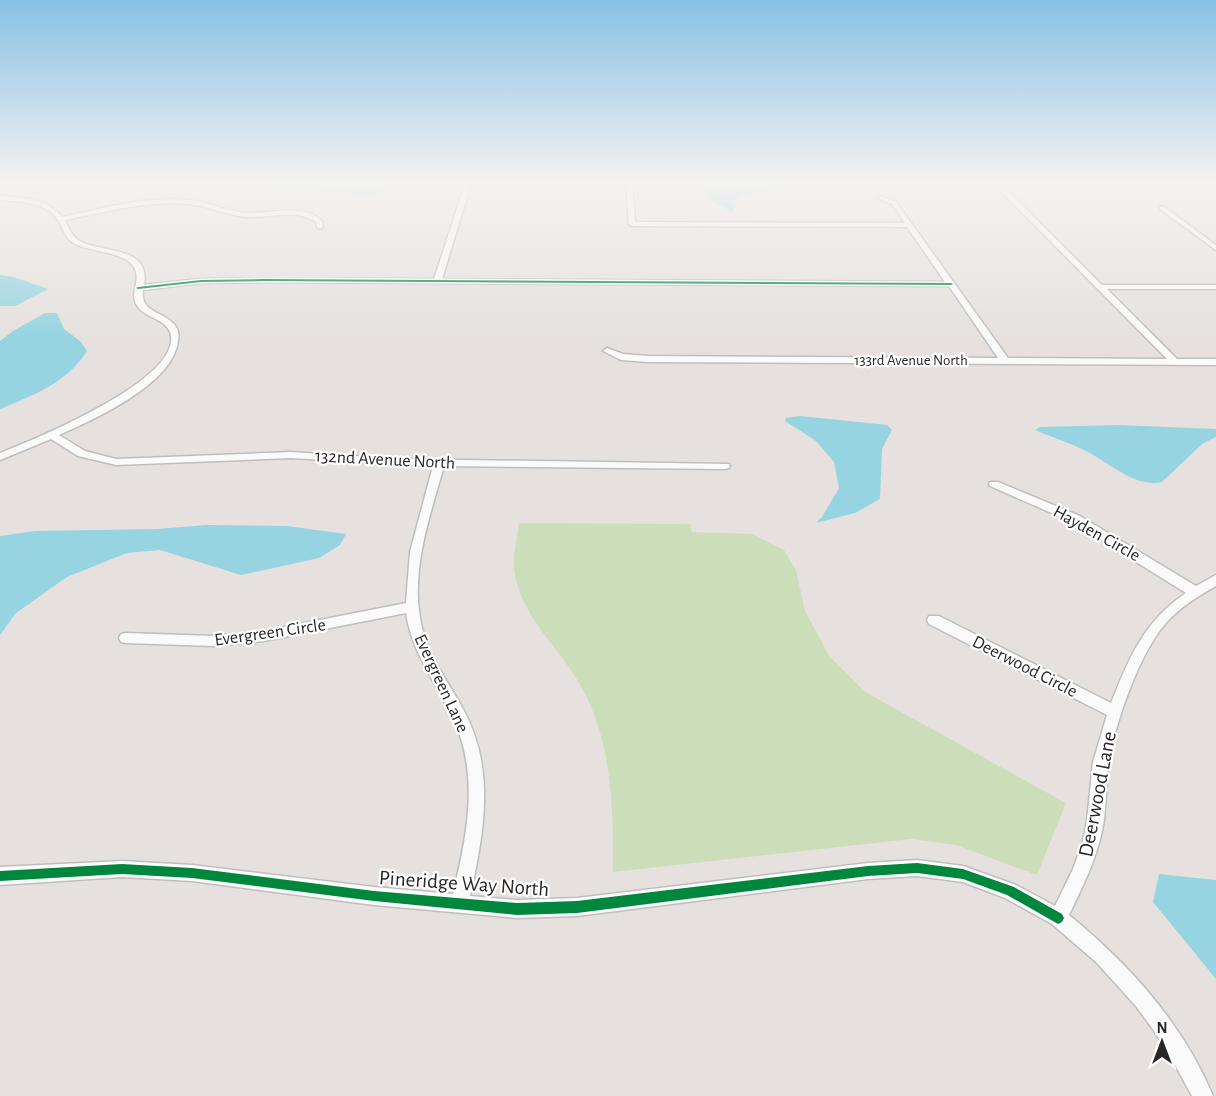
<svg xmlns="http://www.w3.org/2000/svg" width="1216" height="1096" font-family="'Alegreya Sans',sans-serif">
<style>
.green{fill:#ccdeb9}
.water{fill:#96d4e2}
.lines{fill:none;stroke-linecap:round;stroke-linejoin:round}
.minor-casing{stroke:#bfbebf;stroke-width:3}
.minor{fill:#fbfafa;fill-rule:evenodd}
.cycleway-casing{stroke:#fff;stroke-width:3}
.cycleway{fill:#00873e;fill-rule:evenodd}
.labels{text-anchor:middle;stroke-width:4.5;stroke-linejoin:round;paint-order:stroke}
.far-street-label{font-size:15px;fill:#272727;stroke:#fff}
.street-label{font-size:18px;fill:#272727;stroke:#fff}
.near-street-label{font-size:21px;fill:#272727;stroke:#fff}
</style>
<rect width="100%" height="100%" fill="#e6e1de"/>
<path class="green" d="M 519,523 L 690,524 L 692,532 L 753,534 L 784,550 L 796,570 L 805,611 L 830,657 L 865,692 L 1066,803 L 1037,875 L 956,845 L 911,839 L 613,872 C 613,812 613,751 586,696 C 566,652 520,620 514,569 C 513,555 517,538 519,523 Z"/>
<g class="water">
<path d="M 240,184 L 386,184 L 381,192 L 371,197 L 351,193 L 264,189 Z"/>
<path d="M 710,184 L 786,184 L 793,187 L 738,196 L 733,213 L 708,198 Z"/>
<path d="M 0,275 L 14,277 L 48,289 L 15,306 L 0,306 Z"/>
<path d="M 45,313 L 57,313 L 64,329 L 80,341 L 87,351 C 67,383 34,395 0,409 L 0,341 L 13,331 Z"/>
<path d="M 800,416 L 887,425 L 892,430 L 882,449 L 880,499 L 855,513 L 816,523 L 822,517 L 839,488 L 834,462 L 816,441 L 785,421 L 786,418 Z"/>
<path d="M 1118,425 L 1216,429 L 1216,437 L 1202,444 L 1162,482 C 1136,489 1107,461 1084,450 C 1068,442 1051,437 1035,430 L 1040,427 Z"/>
<path d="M 206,525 L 287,526 L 346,534 L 340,545 L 319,558 L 241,575 L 160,550 L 127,553 L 67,577 L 16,613 L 0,635 L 0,536 L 35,531 L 157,529 Z"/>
<path d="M 1159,874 L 1216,880 L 1216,979 L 1153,902 Z"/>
</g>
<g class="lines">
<defs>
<g id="minor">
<path d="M 465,184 L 471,184 L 442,279 L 945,282 L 907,227 L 632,226 L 629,224 L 626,184 L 632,184 L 635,222 L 905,223 L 892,204 L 877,198 L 880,196 L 896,202 L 1008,358 L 1167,359 L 994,184 L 1001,184 L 1102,285 L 1216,285 L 1216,289 L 1107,289 L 1177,359 L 1216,359 L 1216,365 L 648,362 L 621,360 L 603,351 L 607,348 L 623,354 L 648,356 L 998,358 L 949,286 L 264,282 L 201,283 L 143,290 C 140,312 162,311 174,324 C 179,330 179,334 178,341 C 173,384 95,419 59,435 L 85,451 L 116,459 L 291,452 L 402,459 L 729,464 L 730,466 L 729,468 L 725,469 L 444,466 C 430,516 410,570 421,623 C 427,655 448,681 463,709 C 496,769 484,832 470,896 L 517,900 L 577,898 L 868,863 L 917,860 L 963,866 L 1016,885 L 1055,906 L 1073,869 L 1083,841 L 1087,821 L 1093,762 L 1107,715 L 929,624 L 927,620 L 929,616 L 939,616 L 1111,703 C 1129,658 1144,621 1186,593 L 1072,522 L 990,486 L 989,484 L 990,482 L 998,482 L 1080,516 L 1196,586 L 1216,575 L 1216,586 C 1198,596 1179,608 1165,624 C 1139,655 1115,722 1109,763 C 1105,785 1107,808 1102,831 C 1096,860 1082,888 1069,915 C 1129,964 1183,1024 1213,1096 L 1192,1096 L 1168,1052 L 1152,1028 L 1135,1005 L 1096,962 L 1052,924 L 1005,898 L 963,882 L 917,876 L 868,879 L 577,916 L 517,918 L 374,905 L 192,881 L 122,877 L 0,885 L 0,867 L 122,861 L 192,865 L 374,887 L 453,894 C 467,836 480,775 453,718 C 436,683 412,653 406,613 L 264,641 L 213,646 L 126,643 L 121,642 L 119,638 L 121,634 L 126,633 L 213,636 L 264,631 L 406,603 L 410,552 L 433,466 L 291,458 L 116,465 L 78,456 L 51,439 L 0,460 L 0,453 C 33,440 186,378 170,332 C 165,319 146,318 138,307 C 129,295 139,285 136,272 C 132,252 92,252 77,245 C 66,240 64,230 58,220 C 46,201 20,202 0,200 L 0,196 C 22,198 47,198 62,217 C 104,208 146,196 189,200 C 209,202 227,212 247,213 C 272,214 302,203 322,221 L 323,227 L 320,229 L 317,227 L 316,222 C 295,208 270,218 248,217 C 227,216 209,206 189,204 C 147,200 105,212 65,220 C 68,227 71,235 78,240 C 99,254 151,244 144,285 L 201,279 L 434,279 Z"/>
<path d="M 1160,207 L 1164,207 L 1216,245 L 1216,250 L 1160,209 Z"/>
</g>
</defs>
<use href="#minor" class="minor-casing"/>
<use href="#minor" class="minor"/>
<defs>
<g id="cycleway">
<path d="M 264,279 L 951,283 L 953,284 L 951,285 L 264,281 L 201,282 L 138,289 L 136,288 L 138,287 L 201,280 Z"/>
<path d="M 917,863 L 963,869 L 1014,887 L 1062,914 L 1064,918 L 1062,922 L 1058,924 L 1007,895 L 963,879 L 917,873 L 868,876 L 577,913 L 517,915 L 374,901 L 192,878 L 122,874 L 0,881 L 0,871 L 122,864 L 192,868 L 374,891 L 517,903 L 577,901 L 868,866 Z"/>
</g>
</defs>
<use href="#cycleway" class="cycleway-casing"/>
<use href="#cycleway" class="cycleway"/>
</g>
<linearGradient id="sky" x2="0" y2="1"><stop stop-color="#87c1e6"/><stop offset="0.54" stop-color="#f4f2f0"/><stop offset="1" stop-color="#f4f2f0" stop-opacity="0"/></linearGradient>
<rect width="1216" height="338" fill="url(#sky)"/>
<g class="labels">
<g class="far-street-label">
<text x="911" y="365">133rd Avenue North</text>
</g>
<g class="street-label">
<text transform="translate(385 459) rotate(3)" y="6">132nd Avenue North</text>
<text transform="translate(1097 533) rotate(29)" y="6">Hayden Circle</text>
<text transform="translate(270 632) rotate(-8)" y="6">Evergreen Circle</text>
<text transform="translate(1025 666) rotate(27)" y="6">Deerwood Circle</text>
<text transform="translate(442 683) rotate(65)" y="6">Evergreen Lane</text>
</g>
<g class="near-street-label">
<text transform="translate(1097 794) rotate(-79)" y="7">Deerwood Lane</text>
<text transform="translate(464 883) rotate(4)" y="7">Pineridge Way North</text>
</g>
</g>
<g transform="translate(1162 1042)" stroke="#ffffff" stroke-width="4.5" paint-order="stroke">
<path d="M0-4.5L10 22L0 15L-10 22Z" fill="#272727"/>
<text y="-9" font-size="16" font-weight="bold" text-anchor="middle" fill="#272727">N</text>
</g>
</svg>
